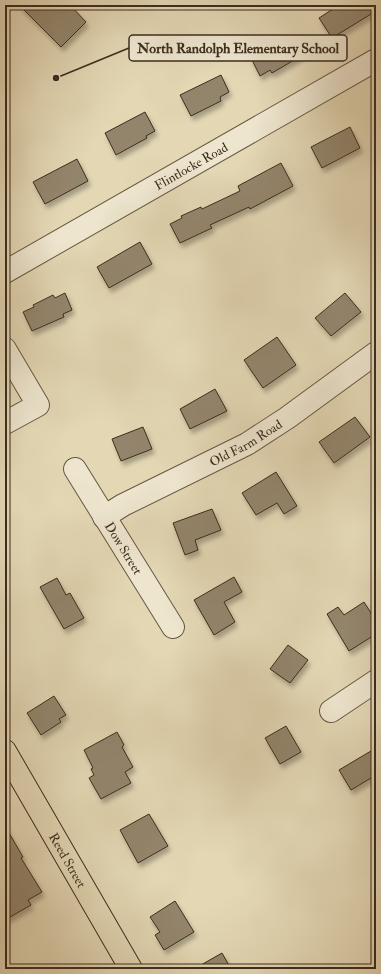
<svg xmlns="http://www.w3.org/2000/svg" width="381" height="974" font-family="'IM FELL Double Pica',serif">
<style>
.building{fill:#93856c;stroke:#3c2d1d;filter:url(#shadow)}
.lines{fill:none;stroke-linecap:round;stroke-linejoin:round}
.minor-casing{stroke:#665843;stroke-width:24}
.major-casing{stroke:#3c2d1d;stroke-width:24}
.minor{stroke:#ede5ce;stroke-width:22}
.major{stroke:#e3d7b4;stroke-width:22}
.labels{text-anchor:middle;stroke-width:3;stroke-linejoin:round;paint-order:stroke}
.street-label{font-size:13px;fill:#3c2d1d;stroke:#ede5ce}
.leader{fill:none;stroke:#3c2d1d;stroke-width:1.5}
.callout-dot{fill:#3c2d1d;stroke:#ede5ce;stroke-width:1.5}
.callout{fill:#ede5ce;stroke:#3c2d1d;stroke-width:1.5}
.callout-label{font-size:14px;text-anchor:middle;font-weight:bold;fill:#3c2d1d}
</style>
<defs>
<filter id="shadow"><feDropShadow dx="2.5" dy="4.5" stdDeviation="2" flood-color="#0004"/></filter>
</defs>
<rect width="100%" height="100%" fill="#e3d7b4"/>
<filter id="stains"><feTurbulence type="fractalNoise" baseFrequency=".005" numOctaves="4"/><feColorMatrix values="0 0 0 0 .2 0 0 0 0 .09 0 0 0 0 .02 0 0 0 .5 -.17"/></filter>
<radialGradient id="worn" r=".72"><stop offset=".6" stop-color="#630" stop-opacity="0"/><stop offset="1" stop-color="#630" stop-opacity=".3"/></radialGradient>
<g class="building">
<path d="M 19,5 L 70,5 L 86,22 L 61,47 Z"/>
<path d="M 339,5 L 376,5 L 376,11 L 332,38 L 319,18 Z"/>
<path d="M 289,35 L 301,56 L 272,73 L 270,70 L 260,76 L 251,58 Z"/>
<path d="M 221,75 L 229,92 L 220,97 L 221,101 L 191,116 L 180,95 Z"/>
<path d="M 145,112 L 155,131 L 146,136 L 147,138 L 116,155 L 105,133 Z"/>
<path d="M 350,127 L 360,148 L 322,168 L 311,147 Z"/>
<path d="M 77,159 L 88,181 L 45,204 L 33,182 Z"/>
<path d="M 281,163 L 293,186 L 250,209 L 249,207 L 210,225 L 212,228 L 180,243 L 170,224 L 182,218 L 181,216 L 201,207 L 202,209 L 240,191 L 238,186 Z"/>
<path d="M 140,242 L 152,264 L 109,288 L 97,267 Z"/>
<path d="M 65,293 L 72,310 L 63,314 L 64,317 L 32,331 L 23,312 L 34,307 L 33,305 L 53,295 L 55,298 Z"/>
<path d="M 345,293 L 361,312 L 331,336 L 315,318 Z"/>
<path d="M 277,337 L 296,365 L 263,388 L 244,360 Z"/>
<path d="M 215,389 L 227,411 L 190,429 L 180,409 Z"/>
<path d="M 355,417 L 370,437 L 334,463 L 319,442 Z"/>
<path d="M 143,427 L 152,449 L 121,461 L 112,439 Z"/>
<path d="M 276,472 L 297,506 L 284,514 L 277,503 L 256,515 L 242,493 Z"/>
<path d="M 212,509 L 221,530 L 195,540 L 198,550 L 185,555 L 173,523 Z"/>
<path d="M 234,577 L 242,592 L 224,602 L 235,622 L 214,635 L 194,600 Z"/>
<path d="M 57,578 L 66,595 L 70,593 L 84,618 L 64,629 L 40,587 Z"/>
<path d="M 364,602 L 376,621 L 376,634 L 349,651 L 327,614 L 338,607 L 344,615 Z"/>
<path d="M 288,645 L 308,660 L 290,683 L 270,669 Z"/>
<path d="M 54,696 L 66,715 L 59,719 L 61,722 L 41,735 L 27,713 Z"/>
<path d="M 286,726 L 301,752 L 280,764 L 265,738 Z"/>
<path d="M 117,732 L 124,745 L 122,747 L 133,767 L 125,772 L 131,783 L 101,799 L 89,778 L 94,775 L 91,769 L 93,768 L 84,750 Z"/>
<path d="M 376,748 L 376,775 L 351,790 L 339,770 Z"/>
<path d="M 149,814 L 168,846 L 138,863 L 120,830 Z"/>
<path d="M 5,826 L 23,857 L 21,858 L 42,892 L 28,900 L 31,905 L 5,920 Z"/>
<path d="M 175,901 L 194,932 L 164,950 L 155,935 L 160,932 L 150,917 Z"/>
<path d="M 222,953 L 231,969 L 194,969 Z"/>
</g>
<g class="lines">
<defs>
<g id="minor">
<path id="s1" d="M 5,272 L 376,60"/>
<path d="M 5,349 L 38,405 L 5,423"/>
<path id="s2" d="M 75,469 L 173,627"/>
<path id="s3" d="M 104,517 L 123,505 L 247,444 L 287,418 L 376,353"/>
<path d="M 331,711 L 376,681"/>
</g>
<g id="major">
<path id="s4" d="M 5,751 L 131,969"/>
</g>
</defs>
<use href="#minor" class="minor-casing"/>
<use href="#major" class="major-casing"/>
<use href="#minor" class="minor"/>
<use href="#major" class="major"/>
</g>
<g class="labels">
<g class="street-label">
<text dy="5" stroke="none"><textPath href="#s1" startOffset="214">Flintlocke Road</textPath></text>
<text dy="5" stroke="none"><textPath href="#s3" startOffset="160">Old Farm Road</textPath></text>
<text dy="5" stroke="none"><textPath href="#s2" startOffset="93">Dow Street</textPath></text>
<text dy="5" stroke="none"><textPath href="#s4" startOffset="126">Reed Street</textPath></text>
</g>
</g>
<path class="leader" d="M56 78L129 48"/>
<circle class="callout-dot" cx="56" cy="78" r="4"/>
<rect class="callout" x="129" y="35" width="218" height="26" rx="4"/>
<g class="callout-label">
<text x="238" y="53">North Randolph Elementary School</text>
</g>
<rect width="381" height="974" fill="none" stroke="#e3d7b4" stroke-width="20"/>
<rect x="6" y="6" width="369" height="962" fill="none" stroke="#3c2d1d" stroke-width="2"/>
<rect x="10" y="10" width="361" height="954" fill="none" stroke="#3c2d1d"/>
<rect width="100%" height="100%" filter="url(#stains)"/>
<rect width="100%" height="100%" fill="url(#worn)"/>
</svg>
